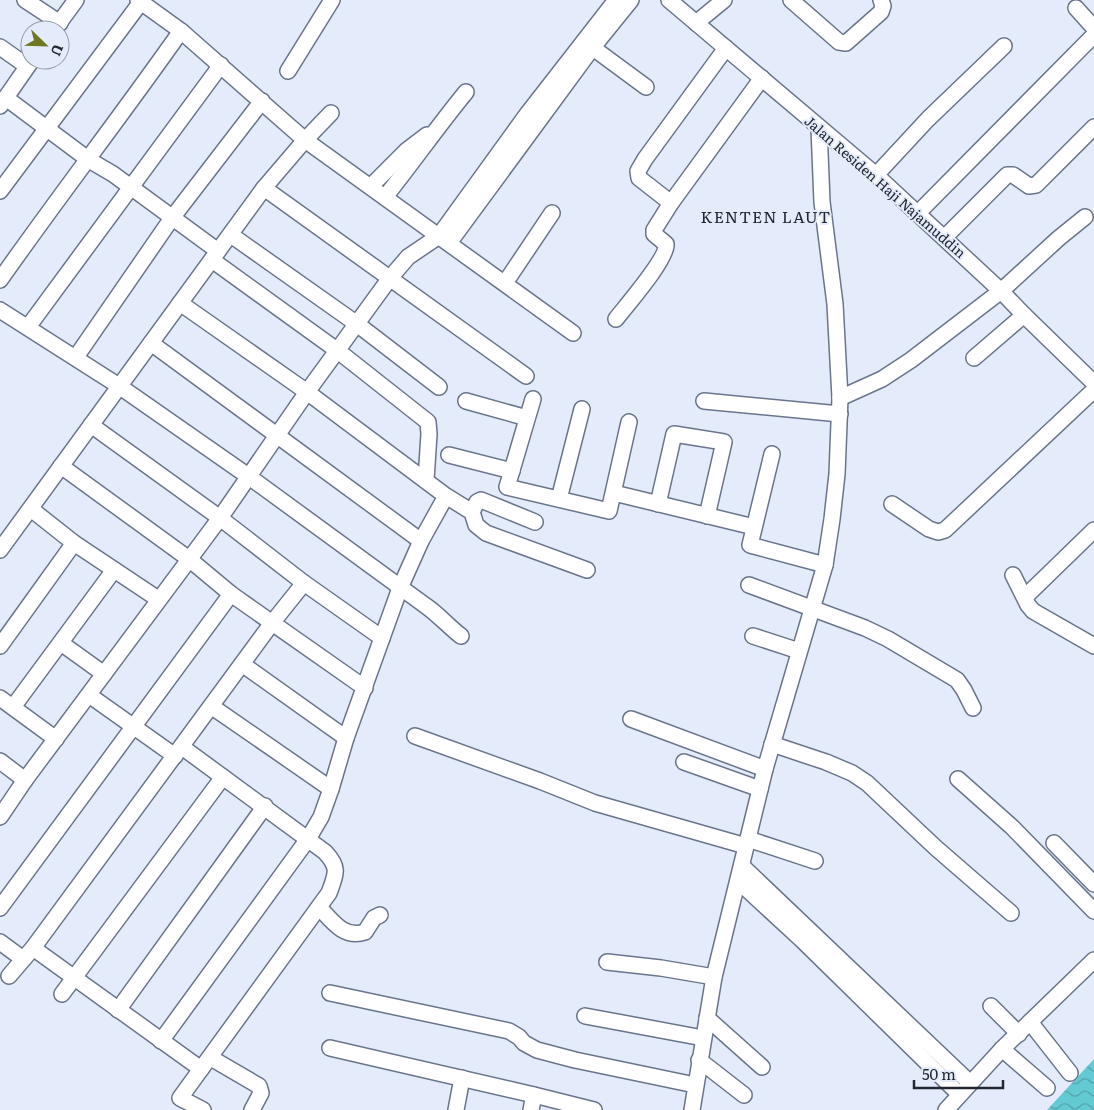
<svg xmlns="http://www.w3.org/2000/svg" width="1094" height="1110" font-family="Literata,serif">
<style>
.water{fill:url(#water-waves)}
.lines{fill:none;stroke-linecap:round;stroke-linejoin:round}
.minor-casing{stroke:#69758b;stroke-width:18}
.minor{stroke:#fff;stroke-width:15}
.labels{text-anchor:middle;stroke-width:4;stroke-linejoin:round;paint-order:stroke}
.street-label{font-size:14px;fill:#222730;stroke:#e4ecfb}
.quarter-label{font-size:16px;letter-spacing:1px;fill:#222730;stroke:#e4ecfb}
</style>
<defs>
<pattern id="water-waves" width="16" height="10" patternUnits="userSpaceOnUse" patternTransform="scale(1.25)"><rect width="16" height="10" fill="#63c9d3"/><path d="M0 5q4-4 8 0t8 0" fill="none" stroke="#51a3ac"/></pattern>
</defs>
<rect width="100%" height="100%" fill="#e4ecfb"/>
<path class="water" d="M 1094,1059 L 1094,1110 L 1047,1110 Z"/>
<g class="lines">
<defs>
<g id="minor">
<path d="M 25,0 L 60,23"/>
<path d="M 138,0 L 181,31 L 305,140 L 573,333"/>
<path d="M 669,0 L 876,175 L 1001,291 L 1024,315 L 1094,383"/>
<path d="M 791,0 L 839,42 L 846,43 L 881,12 L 883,6 L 881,0"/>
<path d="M 1076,8 L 1094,28"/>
<path d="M 696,23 L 724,0"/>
<path d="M 54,30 L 76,0"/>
<path d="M 585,42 L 646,87"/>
<path d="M 0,47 L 27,66"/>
<path d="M 288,71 L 332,0"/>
<path d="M 6,98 L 89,160 L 113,174 L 218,251"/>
<path d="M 0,106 L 32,60"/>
<path d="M 876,175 L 928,119 L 1004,46"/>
<path d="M 371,186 L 406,151 L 427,135"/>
<path d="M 264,188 L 526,376"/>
<path d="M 0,191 L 141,2"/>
<path d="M 385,197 C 413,162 438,126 466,92"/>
<path d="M 671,203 L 639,178 L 638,171 L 645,159 L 726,48"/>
<path d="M 918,213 L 1094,35"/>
<path d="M 231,235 L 357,324 L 439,387"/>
<path d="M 944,238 L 1007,175 L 1013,175 L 1029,186 L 1036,185 L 1094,127"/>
<path d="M 449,243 L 593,47 L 631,0"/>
<path d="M 212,260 L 338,351 L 428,422 L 429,434 L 426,480"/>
<path d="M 0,280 C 59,196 122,115 181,31"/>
<path d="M 505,283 L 552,213"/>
<path d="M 180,303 L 307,392 L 446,496 L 472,512 L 476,525 L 486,533 L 587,570"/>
<path d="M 0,310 L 119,386 L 248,476 L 426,606 C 439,615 449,627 461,636"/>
<path d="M 616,319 C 626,306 668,258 666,244 L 654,234 L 654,230 L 671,203 L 762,78"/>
<path d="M 28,327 L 221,65"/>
<path d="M 151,343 L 421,541"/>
<path d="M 76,357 L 172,218 L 262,101"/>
<path d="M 974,358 L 1024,315"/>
<path d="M 840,398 L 882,379 L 911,360 L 1001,291 L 1059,238 L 1085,217"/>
<path d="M 533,399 L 507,487 L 609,511 L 629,422"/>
<path d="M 466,401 L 527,418"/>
<path d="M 704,401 L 840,414"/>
<path d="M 91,425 L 220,518 L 304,583 L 382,638"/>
<path d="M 772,454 L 750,545 L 825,565"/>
<path d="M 449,455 L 512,471"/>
<path d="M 61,466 L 189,559 L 231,594 L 365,688"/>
<path d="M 614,493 L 754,527"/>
<path d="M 559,499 L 582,409"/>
<path d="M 658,504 L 674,434 L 724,442 L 707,516"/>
<path d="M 892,504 L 929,529 L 938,532 L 945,530 L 1094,390"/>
<path d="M 31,509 L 74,543 L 158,599"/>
<path d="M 472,512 L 477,502 L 481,500 L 535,522"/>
<path d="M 0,550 L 264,188 L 305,140 L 331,113"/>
<path d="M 1013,575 L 1028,605 L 1033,611 L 1094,646"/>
<path d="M 749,585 L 865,628 L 888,639 L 957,680 L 964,690 L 973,708"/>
<path d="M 1025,597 L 1094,530"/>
<path d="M 753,636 L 799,651"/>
<path d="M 61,643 L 104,674"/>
<path d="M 0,646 L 74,543"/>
<path d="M 242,664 L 346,738"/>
<path d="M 89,695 L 175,756"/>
<path d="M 0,698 L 56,739"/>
<path d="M 211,706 L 331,789"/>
<path d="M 13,707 L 114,570"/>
<path d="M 631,719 L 765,769"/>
<path d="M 415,736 L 540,781 L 595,803 L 746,846"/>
<path d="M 772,744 L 826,762 L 852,773 L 867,783 L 936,848 L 1011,913"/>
<path d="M 182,747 L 325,852 C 340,868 336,874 329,893 L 180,1098 L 203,1110"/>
<path d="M 0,761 L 25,780"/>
<path d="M 684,762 L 760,789"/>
<path d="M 958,779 L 1012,827 L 1094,911"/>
<path d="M 0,817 L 25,780 L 220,518 L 307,392 L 390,278 L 408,257 L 439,236 L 528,113 L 616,0"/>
<path d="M 748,839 L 815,861"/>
<path d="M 1054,843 L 1094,884"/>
<path d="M 742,866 L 970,1083"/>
<path d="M 738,881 L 803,941 L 959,1094"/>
<path d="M 319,907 C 332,921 344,939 365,932 L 374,918 L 380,915"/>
<path d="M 0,908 L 231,594"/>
<path d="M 0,942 L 23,959"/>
<path d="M 33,948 L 201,1069"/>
<path d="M 607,962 L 661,968 L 714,977"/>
<path d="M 9,976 L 33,948 L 272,623 L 304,583"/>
<path d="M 330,993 L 509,1031 L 519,1037 L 524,1043 L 537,1050 L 575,1060 L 695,1085"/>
<path d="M 62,994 L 223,777"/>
<path d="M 991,1006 L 1019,1034"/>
<path d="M 118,1010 L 265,806"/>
<path d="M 585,1016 L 703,1038"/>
<path d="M 707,1018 L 762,1067"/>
<path d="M 1030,1022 L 1070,1073"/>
<path d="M 161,1041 L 308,839 L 321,817 L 331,789 L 346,738 L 400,588 L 421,541 L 446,496"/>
<path d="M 330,1048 L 534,1095 L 594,1110"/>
<path d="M 1002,1049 L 1047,1088"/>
<path d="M 211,1058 L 259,1086 L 261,1093 L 252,1110"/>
<path d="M 699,1060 L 744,1095"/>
<path d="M 456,1110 L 462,1078"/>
<path d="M 531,1110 L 534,1095"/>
<path d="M 692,1110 L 714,977 L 765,769 L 825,565 L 832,519 L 837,474 L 840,398 L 835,304 L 822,202 L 819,128"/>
<path d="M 946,1110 L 1002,1049 L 1094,960"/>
</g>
</defs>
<use href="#minor" class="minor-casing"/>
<use href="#minor" class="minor"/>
</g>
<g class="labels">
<g class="street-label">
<text transform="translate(885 187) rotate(41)" y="5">Jalan Residen Haji Najamuddin</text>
</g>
<g class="quarter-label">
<text x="766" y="223">KENTEN LAUT</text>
</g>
</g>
<g transform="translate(45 45) rotate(113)"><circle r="24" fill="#e4ecfb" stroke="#969daa"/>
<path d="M0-4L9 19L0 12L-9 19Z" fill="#6f7721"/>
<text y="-8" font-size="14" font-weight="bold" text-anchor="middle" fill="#222730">U</text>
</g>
<path d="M914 1080v8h89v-8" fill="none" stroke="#222730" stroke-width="2.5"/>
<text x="922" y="1080" font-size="15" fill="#222730" stroke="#e4ecfb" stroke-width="4" paint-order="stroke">50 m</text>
</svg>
